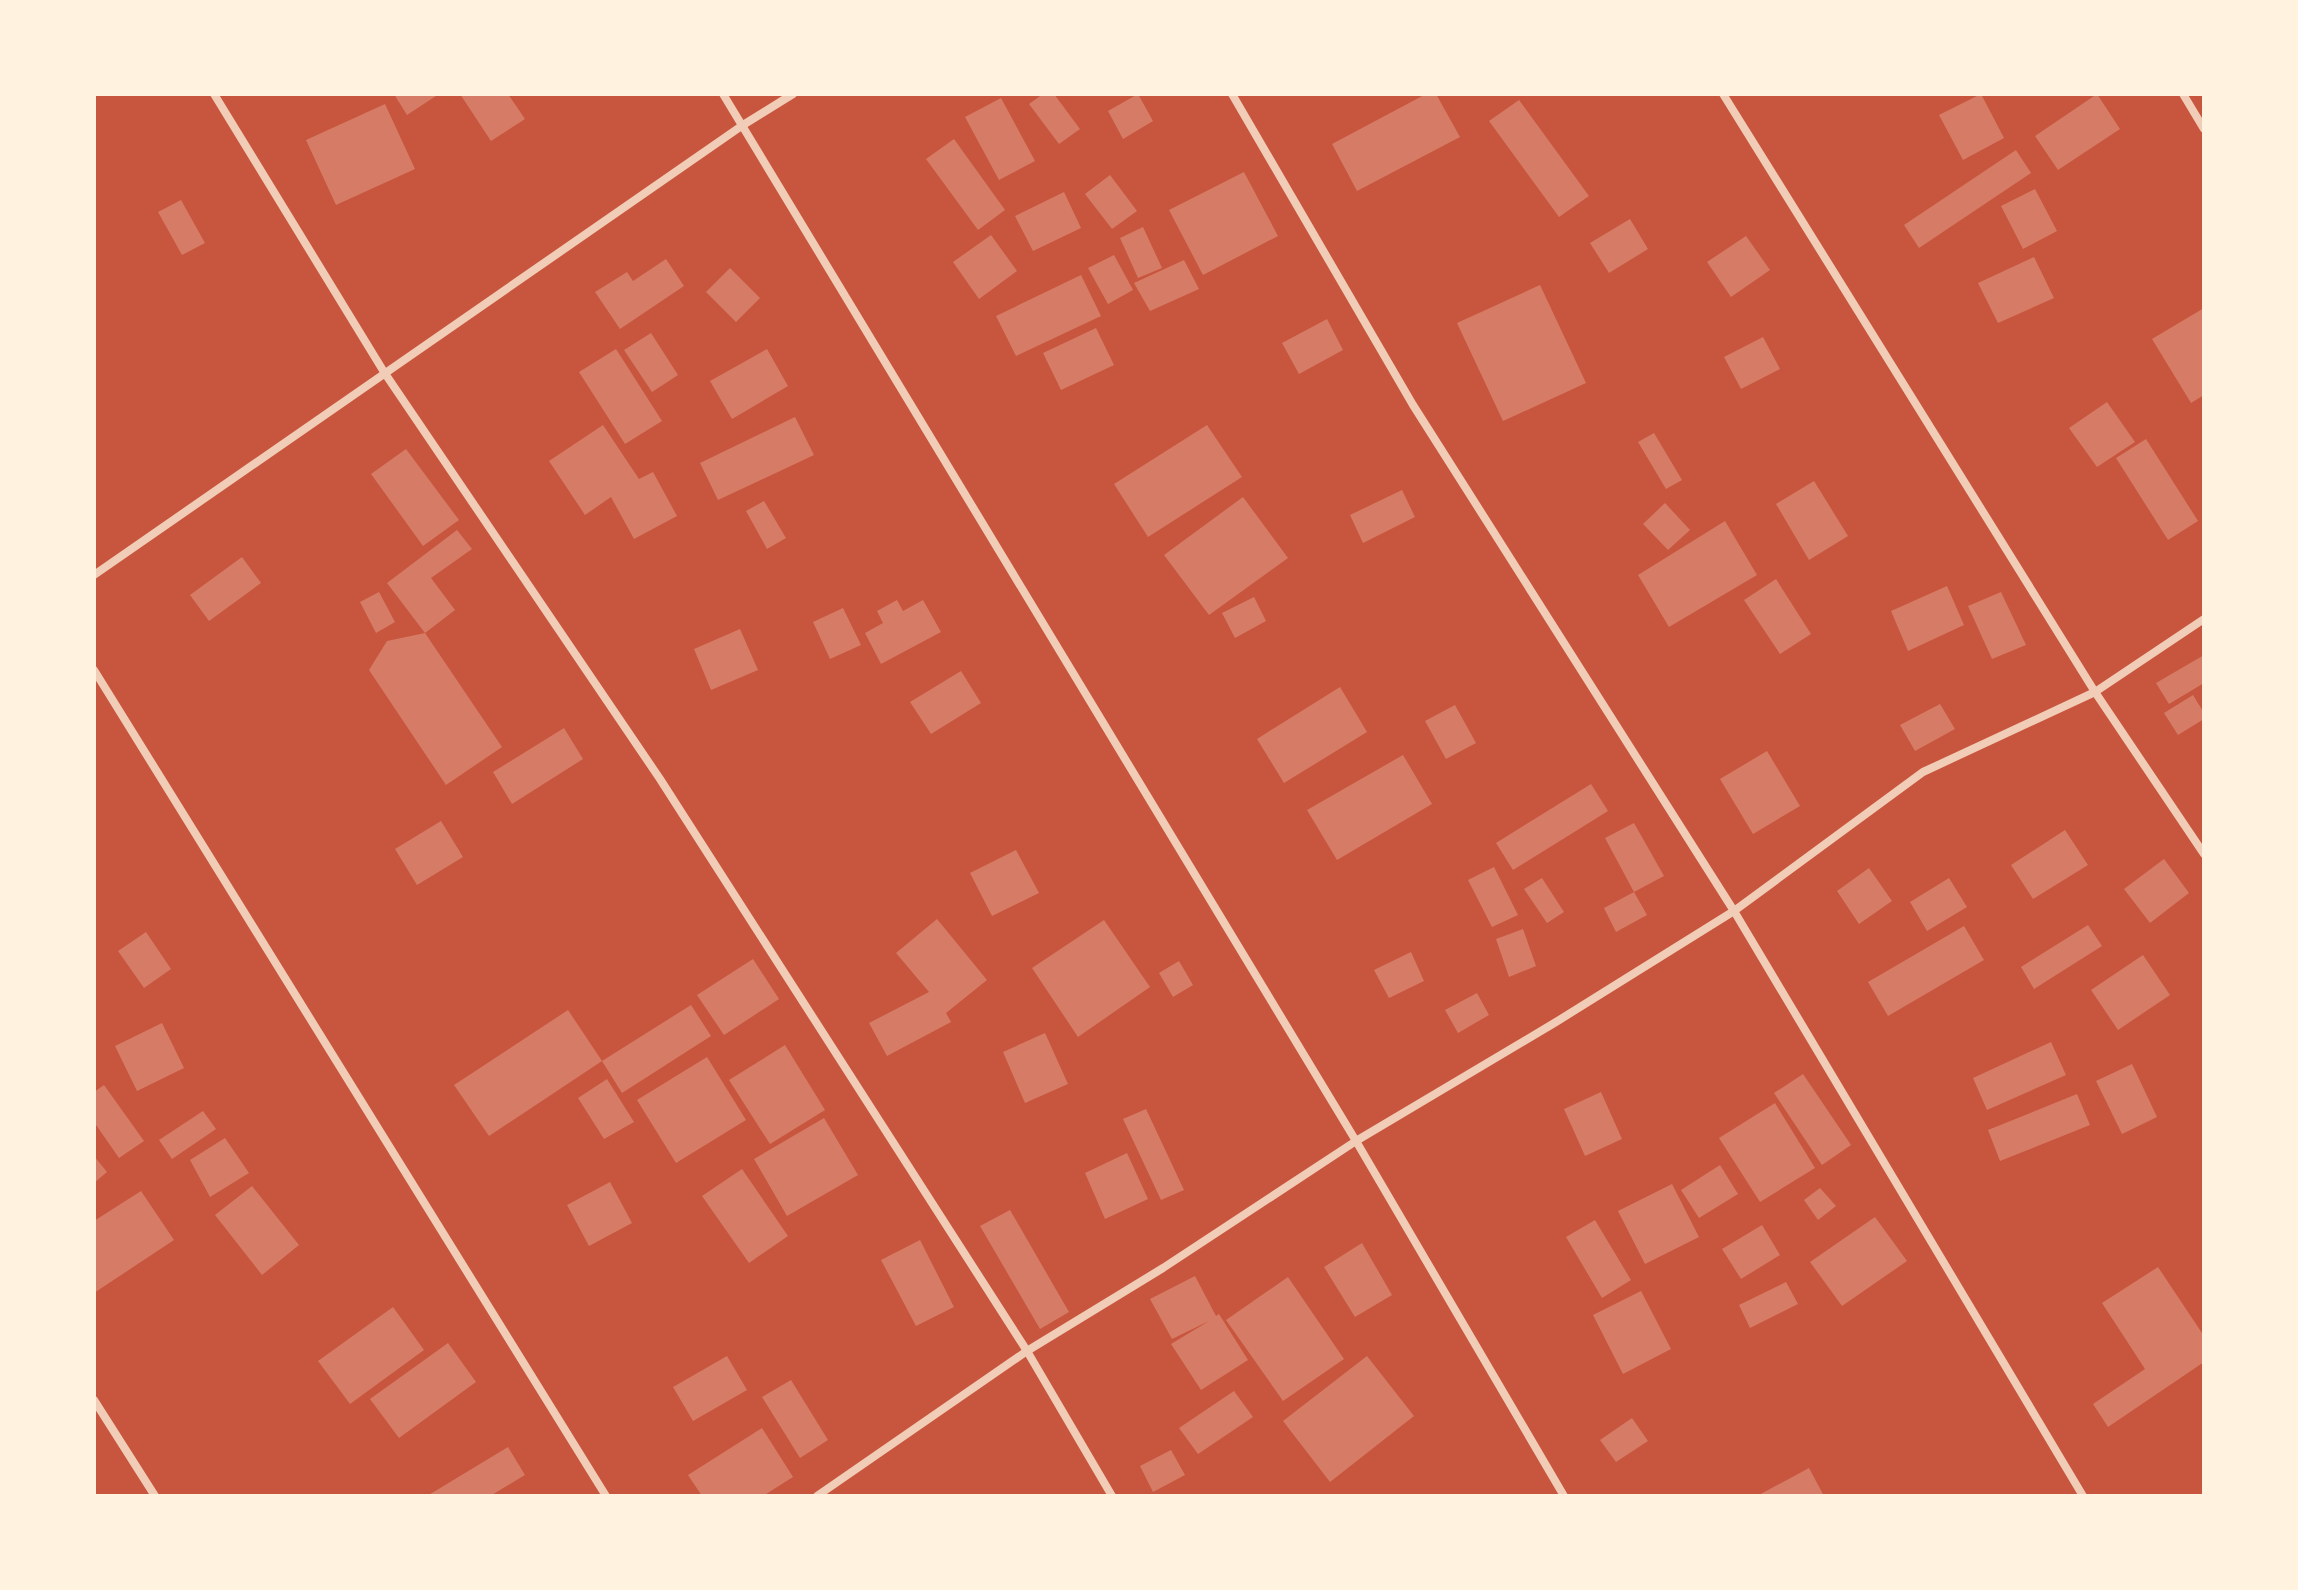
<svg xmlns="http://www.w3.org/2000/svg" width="2298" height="1590" font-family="'Varela Round',sans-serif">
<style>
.building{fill:#d67c66}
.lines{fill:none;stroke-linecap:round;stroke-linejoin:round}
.minor{stroke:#f1ccb7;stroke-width:8}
</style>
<rect width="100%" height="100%" fill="#c8553d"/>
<g class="building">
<path d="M 394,94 L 439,94 L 407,115 Z"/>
<path d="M 460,94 L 508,94 L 525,119 L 491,141 Z"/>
<path d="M 1043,94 L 1054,94 L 1080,129 L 1059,144 L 1029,104 Z"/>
<path d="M 1138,94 L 1153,121 L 1123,139 L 1108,111 Z"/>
<path d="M 1426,94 L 1436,94 L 1460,137 L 1357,191 L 1332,144 Z"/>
<path d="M 1981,94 L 2004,138 L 1963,160 L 1939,115 Z"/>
<path d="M 2097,94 L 2120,129 L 2058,170 L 2035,136 Z"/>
<path d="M 1001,98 L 1035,161 L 999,180 L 965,117 Z"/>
<path d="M 1519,100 L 1589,196 L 1559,217 L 1489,121 Z"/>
<path d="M 385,104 L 415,169 L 336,205 L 306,140 Z"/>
<path d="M 954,139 L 1005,210 L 978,230 L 926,159 Z"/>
<path d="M 2016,150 L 2031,173 L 1919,248 L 1904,225 Z"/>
<path d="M 1244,172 L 1278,236 L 1203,275 L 1169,210 Z"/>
<path d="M 1110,175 L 1137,211 L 1112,229 L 1085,194 Z"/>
<path d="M 2035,189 L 2057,231 L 2023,249 L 2001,206 Z"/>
<path d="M 1064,192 L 1081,228 L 1033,251 L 1015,216 Z"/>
<path d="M 181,200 L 205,243 L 182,255 L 158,212 Z"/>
<path d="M 1630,219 L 1648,249 L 1609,273 L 1590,243 Z"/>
<path d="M 1143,227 L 1162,268 L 1138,278 L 1120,238 Z"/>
<path d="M 991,235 L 1017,271 L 979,299 L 953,262 Z"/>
<path d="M 1746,236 L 1770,270 L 1731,297 L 1707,262 Z"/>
<path d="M 1114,255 L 1133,290 L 1108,304 L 1088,268 Z"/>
<path d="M 2034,257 L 2054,298 L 1998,323 L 1978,283 Z"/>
<path d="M 666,259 L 684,286 L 620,329 L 595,292 L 627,272 L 633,281 Z"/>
<path d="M 1184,260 L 1199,289 L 1150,311 L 1134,283 Z"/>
<path d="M 730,268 L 760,298 L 736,322 L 706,292 Z"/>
<path d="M 1081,275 L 1101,316 L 1016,356 L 996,316 Z"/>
<path d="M 1540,285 L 1586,383 L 1503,421 L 1457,323 Z"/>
<path d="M 2204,308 L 2204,395 L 2191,403 L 2152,339 Z"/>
<path d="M 1327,319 L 1343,350 L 1299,374 L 1282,343 Z"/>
<path d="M 1096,328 L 1114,365 L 1061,390 L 1043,353 Z"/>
<path d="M 651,333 L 678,375 L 652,392 L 624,350 Z"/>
<path d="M 1763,337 L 1780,369 L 1741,389 L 1724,357 Z"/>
<path d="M 616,349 L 662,421 L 625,444 L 579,372 Z"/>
<path d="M 767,349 L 788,386 L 732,419 L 710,381 Z"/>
<path d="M 2107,402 L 2135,442 L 2097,467 L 2069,428 Z"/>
<path d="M 795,417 L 814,455 L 718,500 L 700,463 Z"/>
<path d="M 603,425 L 639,479 L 653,472 L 677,516 L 634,539 L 611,497 L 585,515 L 549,461 Z"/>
<path d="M 1207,425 L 1242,477 L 1148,537 L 1114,484 Z"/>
<path d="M 1654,433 L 1682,480 L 1666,489 L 1638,442 Z"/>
<path d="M 2146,439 L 2198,521 L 2168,540 L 2116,458 Z"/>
<path d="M 406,449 L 459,520 L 423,546 L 371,474 Z"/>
<path d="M 1814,481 L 1848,536 L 1809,560 L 1776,504 Z"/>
<path d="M 1402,490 L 1415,517 L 1363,543 L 1350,515 Z"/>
<path d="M 1243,497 L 1288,558 L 1209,615 L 1164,555 Z"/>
<path d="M 764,501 L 786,538 L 767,549 L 746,511 Z"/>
<path d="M 1665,503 L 1690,530 L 1668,550 L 1643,524 Z"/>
<path d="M 1725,521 L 1757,575 L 1669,627 L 1638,575 Z"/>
<path d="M 457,530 L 472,549 L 431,578 L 455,610 L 425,633 L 387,583 Z"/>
<path d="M 242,557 L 261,583 L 209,621 L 190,595 Z"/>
<path d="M 1776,579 L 1811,634 L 1780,654 L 1744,600 Z"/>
<path d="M 1947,586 L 1964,625 L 1908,651 L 1891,611 Z"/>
<path d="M 379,592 L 395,622 L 376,633 L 360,602 Z"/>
<path d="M 2001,592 L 2026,645 L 1992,659 L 1968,606 Z"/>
<path d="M 1254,597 L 1266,621 L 1235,638 L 1222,613 Z"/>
<path d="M 897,600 L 903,611 L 923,600 L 941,632 L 881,664 L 865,633 L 883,623 L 877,611 Z"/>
<path d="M 843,608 L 861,645 L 830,659 L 813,622 Z"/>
<path d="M 740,629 L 758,670 L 711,690 L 694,649 Z"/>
<path d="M 425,633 L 502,747 L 446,785 L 369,670 L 387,641 Z"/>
<path d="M 2204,655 L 2204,683 L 2169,704 L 2156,683 Z"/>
<path d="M 961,671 L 981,703 L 931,734 L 910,702 Z"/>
<path d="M 1340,687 L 1367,732 L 1284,783 L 1257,739 Z"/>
<path d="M 2193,695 L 2204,713 L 2204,719 L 2178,735 L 2164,713 Z"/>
<path d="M 1940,704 L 1955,729 L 1915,751 L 1900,725 Z"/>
<path d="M 1455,705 L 1476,743 L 1446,759 L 1425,721 Z"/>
<path d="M 564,728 L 583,759 L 512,804 L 493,772 Z"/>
<path d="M 1767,751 L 1800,806 L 1753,834 L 1720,779 Z"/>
<path d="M 1403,755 L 1432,804 L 1337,860 L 1307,810 Z"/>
<path d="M 1591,784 L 1608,811 L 1513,870 L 1496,843 Z"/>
<path d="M 441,821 L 463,857 L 417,885 L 395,849 Z"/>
<path d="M 1634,823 L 1664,876 L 1634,892 L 1605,838 Z"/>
<path d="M 2065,830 L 2088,865 L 2033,899 L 2011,865 Z"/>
<path d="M 1016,850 L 1039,893 L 992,916 L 970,873 Z"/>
<path d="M 2164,859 L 2189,893 L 2150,923 L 2124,889 Z"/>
<path d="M 1494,867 L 1518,915 L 1492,927 L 1468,880 Z"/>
<path d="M 1869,868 L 1892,901 L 1859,924 L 1837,891 Z"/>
<path d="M 1542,878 L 1564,912 L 1547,923 L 1524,889 Z"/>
<path d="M 1949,878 L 1967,907 L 1927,931 L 1910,902 Z"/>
<path d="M 1634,892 L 1647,915 L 1616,932 L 1604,908 Z"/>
<path d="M 937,919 L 987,980 L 946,1013 L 951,1022 L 887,1056 L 869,1023 L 929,992 L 896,953 Z"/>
<path d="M 1104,920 L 1150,987 L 1078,1037 L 1032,968 Z"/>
<path d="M 2088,925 L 2102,946 L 2034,989 L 2021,967 Z"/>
<path d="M 1964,926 L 1984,960 L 1888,1016 L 1868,982 Z"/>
<path d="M 1523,929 L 1536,966 L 1509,977 L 1496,939 Z"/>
<path d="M 146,932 L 171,969 L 144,988 L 118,951 Z"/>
<path d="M 1411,952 L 1424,981 L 1389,998 L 1374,970 Z"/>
<path d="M 2143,955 L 2170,995 L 2118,1030 L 2091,990 Z"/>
<path d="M 753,959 L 779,999 L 724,1035 L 697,995 Z"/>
<path d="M 1179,961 L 1193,985 L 1173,997 L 1159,973 Z"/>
<path d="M 1477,993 L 1489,1015 L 1458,1033 L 1445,1010 Z"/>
<path d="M 691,1005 L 711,1036 L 622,1093 L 602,1061 Z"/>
<path d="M 568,1010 L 602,1061 L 489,1136 L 454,1085 Z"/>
<path d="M 162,1023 L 184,1068 L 137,1091 L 115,1046 Z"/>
<path d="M 1045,1033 L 1068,1084 L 1025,1103 L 1003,1052 Z"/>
<path d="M 2051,1042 L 2066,1075 L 1987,1110 L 1973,1078 Z"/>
<path d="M 785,1045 L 825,1110 L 770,1144 L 729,1080 Z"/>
<path d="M 707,1057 L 746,1120 L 676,1163 L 637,1100 Z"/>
<path d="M 2132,1064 L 2157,1117 L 2122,1134 L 2096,1081 Z"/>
<path d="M 1803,1074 L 1851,1145 L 1822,1165 L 1774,1093 Z"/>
<path d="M 607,1079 L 634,1122 L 604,1139 L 578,1098 Z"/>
<path d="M 104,1085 L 144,1141 L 119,1158 L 94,1122 L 94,1092 Z"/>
<path d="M 1601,1092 L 1622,1139 L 1585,1156 L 1564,1109 Z"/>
<path d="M 2077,1094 L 2090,1125 L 2000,1161 L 1988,1130 Z"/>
<path d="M 1775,1103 L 1815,1168 L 1760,1202 L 1719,1138 Z"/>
<path d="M 1146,1109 L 1184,1190 L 1161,1200 L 1123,1119 Z"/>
<path d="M 203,1111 L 216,1129 L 172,1159 L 159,1140 Z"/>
<path d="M 824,1118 L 858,1175 L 787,1216 L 754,1159 Z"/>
<path d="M 225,1138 L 249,1173 L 210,1197 L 190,1160 Z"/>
<path d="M 1127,1153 L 1148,1199 L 1105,1219 L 1085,1173 Z"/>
<path d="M 94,1156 L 107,1172 L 94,1183 Z"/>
<path d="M 1720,1165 L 1738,1194 L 1699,1218 L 1681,1190 Z"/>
<path d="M 742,1169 L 788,1236 L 749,1263 L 702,1196 Z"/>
<path d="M 610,1182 L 632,1223 L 589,1246 L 567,1205 Z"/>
<path d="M 1672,1184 L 1699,1237 L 1645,1264 L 1618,1211 Z"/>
<path d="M 252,1186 L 299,1245 L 262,1275 L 215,1215 Z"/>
<path d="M 1820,1188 L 1836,1206 L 1818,1220 L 1804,1200 Z"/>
<path d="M 141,1191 L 174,1240 L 94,1293 L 94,1221 Z"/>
<path d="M 1010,1210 L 1069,1312 L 1040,1329 L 980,1226 Z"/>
<path d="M 1875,1217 L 1907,1261 L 1842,1306 L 1810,1262 Z"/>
<path d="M 1595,1220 L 1631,1280 L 1602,1298 L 1566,1237 Z"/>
<path d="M 1762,1225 L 1780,1255 L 1741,1279 L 1722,1249 Z"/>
<path d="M 920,1240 L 954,1307 L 916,1326 L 881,1260 Z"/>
<path d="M 1362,1243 L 1392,1295 L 1355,1317 L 1324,1267 Z"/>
<path d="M 2158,1267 L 2204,1336 L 2204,1362 L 2108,1427 L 2093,1404 L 2145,1369 L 2102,1303 Z"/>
<path d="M 1195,1276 L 1216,1316 L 1219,1314 L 1248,1360 L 1201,1390 L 1171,1344 L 1209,1321 L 1172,1339 L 1150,1299 Z"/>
<path d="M 1288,1277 L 1344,1359 L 1283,1401 L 1226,1320 Z"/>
<path d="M 1786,1282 L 1798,1304 L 1750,1328 L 1739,1305 Z"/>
<path d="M 1641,1291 L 1671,1349 L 1623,1374 L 1593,1315 Z"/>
<path d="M 393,1307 L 424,1350 L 350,1404 L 318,1361 Z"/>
<path d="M 448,1343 L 476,1382 L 399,1438 L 370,1399 Z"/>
<path d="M 727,1356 L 747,1390 L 693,1421 L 673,1387 Z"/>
<path d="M 1367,1356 L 1414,1416 L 1330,1482 L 1283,1421 Z"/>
<path d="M 791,1380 L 828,1440 L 800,1458 L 762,1397 Z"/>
<path d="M 1234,1391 L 1253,1417 L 1198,1454 L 1179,1428 Z"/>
<path d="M 1632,1418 L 1648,1441 L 1616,1462 L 1600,1440 Z"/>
<path d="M 762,1428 L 793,1477 L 763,1496 L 702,1496 L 688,1475 Z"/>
<path d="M 508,1447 L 525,1475 L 490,1496 L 427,1496 Z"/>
<path d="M 1171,1450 L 1185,1475 L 1153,1492 L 1140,1466 Z"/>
<path d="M 1809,1468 L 1824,1496 L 1757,1496 Z"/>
</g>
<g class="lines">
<g class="minor">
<path d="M 214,94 L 384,372 L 660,779 L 1027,1351 L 1112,1496"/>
<path d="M 723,94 L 1356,1141 L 1564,1496"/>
<path d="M 1232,94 L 1413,405 L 1734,911 L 2083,1496"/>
<path d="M 1723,94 L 2095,692 L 2204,854"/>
<path d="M 2183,94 L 2204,129"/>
<path d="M 94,575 L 743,125 L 793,94"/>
<path d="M 94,670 L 606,1496"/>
<path d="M 94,1400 L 155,1496"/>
<path d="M 817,1496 L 1027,1351 L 1163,1268 L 1356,1141 L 1556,1022 L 1734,911 L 1923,772 L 2095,692 L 2204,619"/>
</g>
</g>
<rect width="2298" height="1590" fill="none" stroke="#fff3e0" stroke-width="192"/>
</svg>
